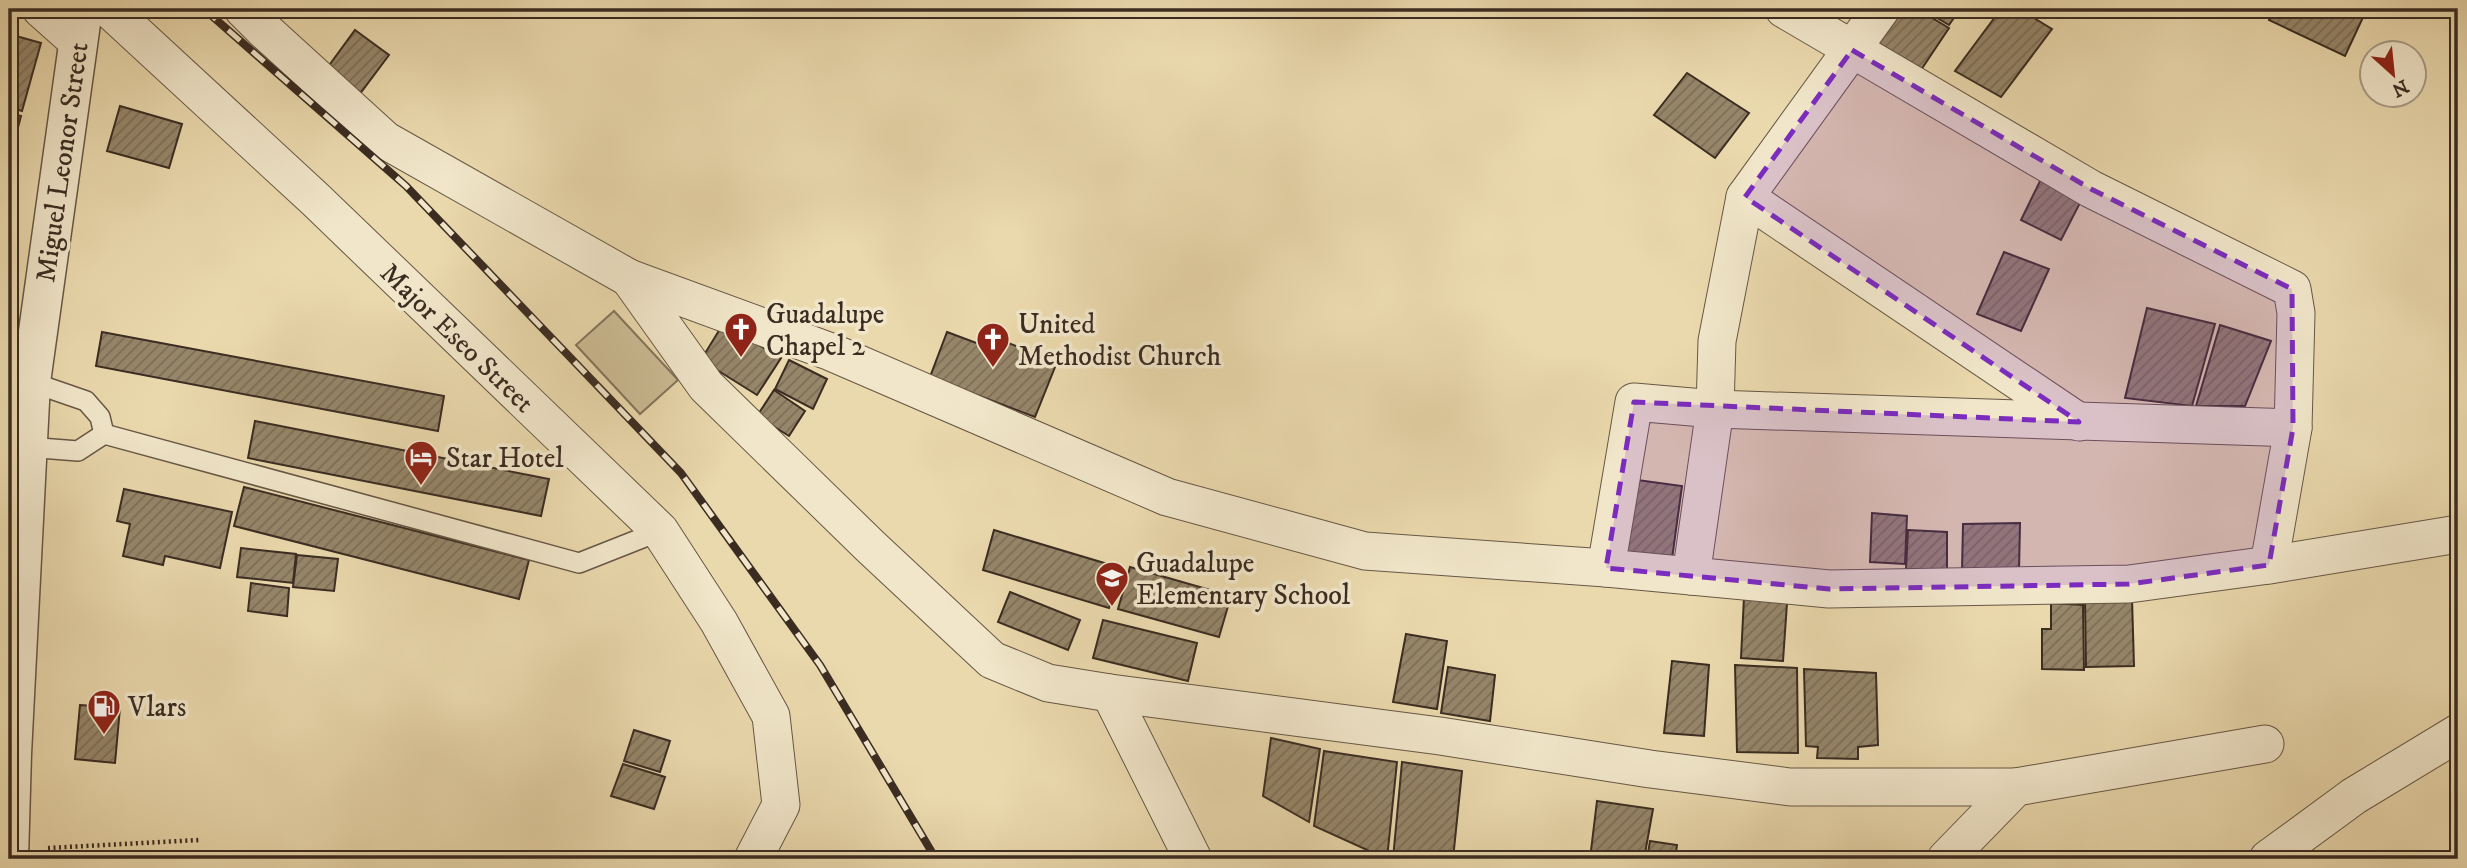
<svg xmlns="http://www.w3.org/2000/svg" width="2467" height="868" font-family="'IM FELL DW Pica',serif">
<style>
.garden{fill:#ccbc95;stroke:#84745c;stroke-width:2}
.building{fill:url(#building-hatch);stroke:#3b2c22;stroke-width:2}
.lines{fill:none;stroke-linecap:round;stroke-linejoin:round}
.service-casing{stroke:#675745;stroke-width:22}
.minor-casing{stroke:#675745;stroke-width:39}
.tertiary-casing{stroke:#675745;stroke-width:41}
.path{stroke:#3b2c22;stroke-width:4.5;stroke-dasharray:2 3.5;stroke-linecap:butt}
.service{stroke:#f1e6ca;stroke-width:19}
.minor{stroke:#f1e6ca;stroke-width:37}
.tertiary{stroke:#f1e6ca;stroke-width:38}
.rail-casing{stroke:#3b2c22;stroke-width:8}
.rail{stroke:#f1e6ca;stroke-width:5;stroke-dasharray:16;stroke-linecap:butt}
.marked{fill:#7b2cbf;fill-opacity:0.2;stroke:#7b2cbf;stroke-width:5;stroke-dasharray:14 9;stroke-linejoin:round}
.labels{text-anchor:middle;stroke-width:7;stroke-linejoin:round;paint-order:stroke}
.street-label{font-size:28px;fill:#3b2c22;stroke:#f1e6ca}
.poi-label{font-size:28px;fill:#3b2c22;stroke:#f1e6ca;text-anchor:start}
</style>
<defs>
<pattern id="building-hatch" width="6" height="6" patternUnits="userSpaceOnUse" patternTransform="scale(1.75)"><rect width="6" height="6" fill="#96866a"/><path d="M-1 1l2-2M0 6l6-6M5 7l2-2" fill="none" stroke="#7c6e57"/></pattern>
</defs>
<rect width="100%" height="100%" fill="#ead9ad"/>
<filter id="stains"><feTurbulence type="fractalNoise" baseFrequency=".00286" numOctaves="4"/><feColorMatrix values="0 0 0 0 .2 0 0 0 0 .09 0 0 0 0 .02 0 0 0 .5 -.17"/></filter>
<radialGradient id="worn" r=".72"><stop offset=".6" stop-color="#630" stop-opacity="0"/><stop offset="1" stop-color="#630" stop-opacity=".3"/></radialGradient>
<path class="garden" d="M 614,311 L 678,380 L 640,414 L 576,345 Z"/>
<g class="building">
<path d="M 1902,9 L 1917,9 L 1949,28 L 1921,70 L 1877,42 Z"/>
<path d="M 1922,9 L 1960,9 L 1949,25 Z"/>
<path d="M 2001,9 L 2019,9 L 2052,29 L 2001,97 L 1955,71 Z"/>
<path d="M 2274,9 L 2355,9 L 2365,13 L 2345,56 L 2269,20 Z"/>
<path d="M 355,30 L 389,55 L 359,95 L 325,71 Z"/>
<path d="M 9,34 L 41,43 L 22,111 L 9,107 Z"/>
<path d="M 1687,73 L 1749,113 L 1715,158 L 1654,115 Z"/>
<path d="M 120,106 L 182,124 L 169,168 L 107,151 Z"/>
<path d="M 9,113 L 21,116 L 9,162 Z"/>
<path d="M 2042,177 L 2083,197 L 2061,240 L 2021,220 Z"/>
<path d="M 2004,252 L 2049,269 L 2021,331 L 1977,314 Z"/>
<path d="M 2147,308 L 2215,324 L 2192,406 L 2125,398 Z"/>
<path d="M 723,324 L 781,358 L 757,395 L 701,360 Z"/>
<path d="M 2220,325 L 2271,341 L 2245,406 L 2196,406 Z"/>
<path d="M 102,332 L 444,396 L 438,431 L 96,366 Z"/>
<path d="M 947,332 L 979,344 L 983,333 L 1057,362 L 1035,417 L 930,377 Z"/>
<path d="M 789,360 L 827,379 L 813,409 L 775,389 Z"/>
<path d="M 774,390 L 805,411 L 789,436 L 757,416 Z"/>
<path d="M 255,421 L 549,479 L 541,516 L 248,458 Z"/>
<path d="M 1630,479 L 1682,486 L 1672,559 L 1619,552 Z"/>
<path d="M 244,487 L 529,560 L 519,599 L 234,526 Z"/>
<path d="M 124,489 L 232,512 L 220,568 L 165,556 L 163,565 L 123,556 L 130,524 L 117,521 Z"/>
<path d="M 1872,513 L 1907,516 L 1905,564 L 1870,562 Z"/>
<path d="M 2020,523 L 2019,572 L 1962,571 L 1963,524 Z"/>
<path d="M 994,530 L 1121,568 L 1109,608 L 983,570 Z"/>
<path d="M 1908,530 L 1947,532 L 1947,572 L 1906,569 Z"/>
<path d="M 241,548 L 296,554 L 293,583 L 237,577 Z"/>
<path d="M 297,555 L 338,559 L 334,591 L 293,587 Z"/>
<path d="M 1130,567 L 1231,596 L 1219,637 L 1118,609 Z"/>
<path d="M 251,583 L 289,588 L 287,616 L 248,611 Z"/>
<path d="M 1010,592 L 1080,620 L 1068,650 L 998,622 Z"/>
<path d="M 1744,597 L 1787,603 L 1783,661 L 1741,658 Z"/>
<path d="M 2132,599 L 2134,666 L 2086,667 L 2085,602 Z"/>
<path d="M 2051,603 L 2083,605 L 2084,670 L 2042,669 L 2042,629 L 2051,629 Z"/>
<path d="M 1103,620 L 1197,643 L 1188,681 L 1093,658 Z"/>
<path d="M 1406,634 L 1447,641 L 1437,709 L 1393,702 Z"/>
<path d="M 1672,661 L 1709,665 L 1704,736 L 1664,733 Z"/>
<path d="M 1735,665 L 1797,668 L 1798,753 L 1737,752 Z"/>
<path d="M 1448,667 L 1495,675 L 1490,721 L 1441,713 Z"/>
<path d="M 1804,669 L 1876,673 L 1878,745 L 1858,747 L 1858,759 L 1817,758 L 1818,747 L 1806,746 Z"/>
<path d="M 80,705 L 120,708 L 115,763 L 75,759 Z"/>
<path d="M 634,730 L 670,741 L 660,772 L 624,761 Z"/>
<path d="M 1271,738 L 1320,749 L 1309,822 L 1263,796 Z"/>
<path d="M 1324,751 L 1397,762 L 1387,859 L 1314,826 Z"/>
<path d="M 1402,762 L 1462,771 L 1453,859 L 1393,859 Z"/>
<path d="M 623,764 L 665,777 L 654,809 L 611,796 Z"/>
<path d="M 1597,801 L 1653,809 L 1644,859 L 1590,859 Z"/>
<path d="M 1650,841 L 1677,845 L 1675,859 L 1647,859 Z"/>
</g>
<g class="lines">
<defs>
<g id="service">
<path d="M 104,434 L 579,563 L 660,531"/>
<path d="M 27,447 L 78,451 L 104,434 L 100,417 L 86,401 L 31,382"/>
</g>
<g id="minor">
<path d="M 41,9 L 77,41"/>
<path d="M 109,9 L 315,199 L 660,531 L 719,622 L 771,716 L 781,805 L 753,859"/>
<path d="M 243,9 L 263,29 L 385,140 L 629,278 L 831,352 L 1167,497 L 1365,551 L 1606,568 L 1829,589 L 2129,584 L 2269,565 L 2458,534"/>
<path d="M 1784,9 L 2091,189 L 2292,289 L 2296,313 L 2293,428 L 2269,565"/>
<path d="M 1745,197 L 2079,422"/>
<path d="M 629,278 L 706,386 L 870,546 L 992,660 L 1048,683 L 1110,693 L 1440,736 L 1650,769 L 1790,787 L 2016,787"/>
<path d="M 1606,568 L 1634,402 L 1715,409 L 2293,428"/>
<path d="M 1691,576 L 1715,409 L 1717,341 L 1745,197 L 1881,9"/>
<path d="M 1110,693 L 1193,859"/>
<path d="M 1946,859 L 2016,787 L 2265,744"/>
<path d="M 2268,859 L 2354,796 L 2458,733"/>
</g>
<path id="tertiary" d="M 9,859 L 12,754 L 31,382 L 83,9"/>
</defs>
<use href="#service" class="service-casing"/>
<use href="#minor" class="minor-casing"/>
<use href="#tertiary" class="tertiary-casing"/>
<path class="path" d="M 48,848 L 199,840"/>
<use href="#service" class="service"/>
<use href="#minor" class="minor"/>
<use href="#tertiary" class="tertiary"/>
<defs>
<path id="rail" d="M 204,9 L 406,186 L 681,473 L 820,665 L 936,859"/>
</defs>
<use href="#rail" class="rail-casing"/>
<use href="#rail" class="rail"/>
</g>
<path class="marked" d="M 1852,50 L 2091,189 L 2292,289 L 2293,428 L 2269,565 L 2129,584 L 1829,589 L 1606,568 L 1634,402 L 2079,422 L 1745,197 Z"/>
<defs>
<symbol id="church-pin" viewBox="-11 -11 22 30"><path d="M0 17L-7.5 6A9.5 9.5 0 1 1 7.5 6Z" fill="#8f2418" stroke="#f1e6ca"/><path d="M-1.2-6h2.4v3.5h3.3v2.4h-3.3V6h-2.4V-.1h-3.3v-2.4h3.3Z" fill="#fff"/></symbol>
<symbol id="hotel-pin" viewBox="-11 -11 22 30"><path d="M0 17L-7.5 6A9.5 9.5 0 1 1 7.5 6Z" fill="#8f2418" stroke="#f1e6ca"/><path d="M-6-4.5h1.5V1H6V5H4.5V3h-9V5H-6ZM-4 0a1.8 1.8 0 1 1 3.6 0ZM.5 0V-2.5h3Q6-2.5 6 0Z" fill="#fff"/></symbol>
<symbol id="school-pin" viewBox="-11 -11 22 30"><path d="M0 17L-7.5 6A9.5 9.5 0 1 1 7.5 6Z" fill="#8f2418" stroke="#f1e6ca"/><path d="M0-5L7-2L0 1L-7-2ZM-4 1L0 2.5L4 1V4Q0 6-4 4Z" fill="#fff"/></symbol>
<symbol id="fuel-pin" viewBox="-11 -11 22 30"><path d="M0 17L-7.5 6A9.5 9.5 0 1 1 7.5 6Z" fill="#8f2418" stroke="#f1e6ca"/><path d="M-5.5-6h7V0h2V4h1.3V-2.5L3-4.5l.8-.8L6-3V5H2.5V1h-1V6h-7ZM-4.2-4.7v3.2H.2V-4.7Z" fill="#fff"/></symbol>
</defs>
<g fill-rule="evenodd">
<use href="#church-pin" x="722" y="310" width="38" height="52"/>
<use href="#church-pin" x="974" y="320" width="38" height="52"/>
<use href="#hotel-pin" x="402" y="438" width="38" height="52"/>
<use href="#school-pin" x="1093" y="559" width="38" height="52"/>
<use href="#fuel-pin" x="85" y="687" width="38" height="52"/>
</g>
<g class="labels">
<g class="street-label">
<text transform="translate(61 162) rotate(-82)" y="10">Miguel Leonor Street</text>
<text transform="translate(458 337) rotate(44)" y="10">Major Eseo Street</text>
</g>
<g class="poi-label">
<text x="766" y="323">Guadalupe<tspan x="766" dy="32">Chapel 2</tspan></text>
<text x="1018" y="333">United<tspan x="1018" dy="32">Methodist Church</tspan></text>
<text x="446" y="467">Star Hotel</text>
<text x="1136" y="572">Guadalupe<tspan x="1136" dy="32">Elementary School</tspan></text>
<text x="128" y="716">Vlars</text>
</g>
</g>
<rect width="2467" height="868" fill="none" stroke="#ead9ad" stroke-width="35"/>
<rect x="10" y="10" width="2446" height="847" fill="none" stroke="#3b2c22" stroke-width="3.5"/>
<rect x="18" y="18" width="2432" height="833" fill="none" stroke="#3b2c22" stroke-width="2"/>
<g transform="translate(2393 74) rotate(153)"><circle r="33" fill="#f1e6ca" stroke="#a89c87" stroke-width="2"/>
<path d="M0-5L12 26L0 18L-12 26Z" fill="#8f2418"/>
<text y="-10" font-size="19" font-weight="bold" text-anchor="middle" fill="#3b2c22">N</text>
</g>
<rect width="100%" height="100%" filter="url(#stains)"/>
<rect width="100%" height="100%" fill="url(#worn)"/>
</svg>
